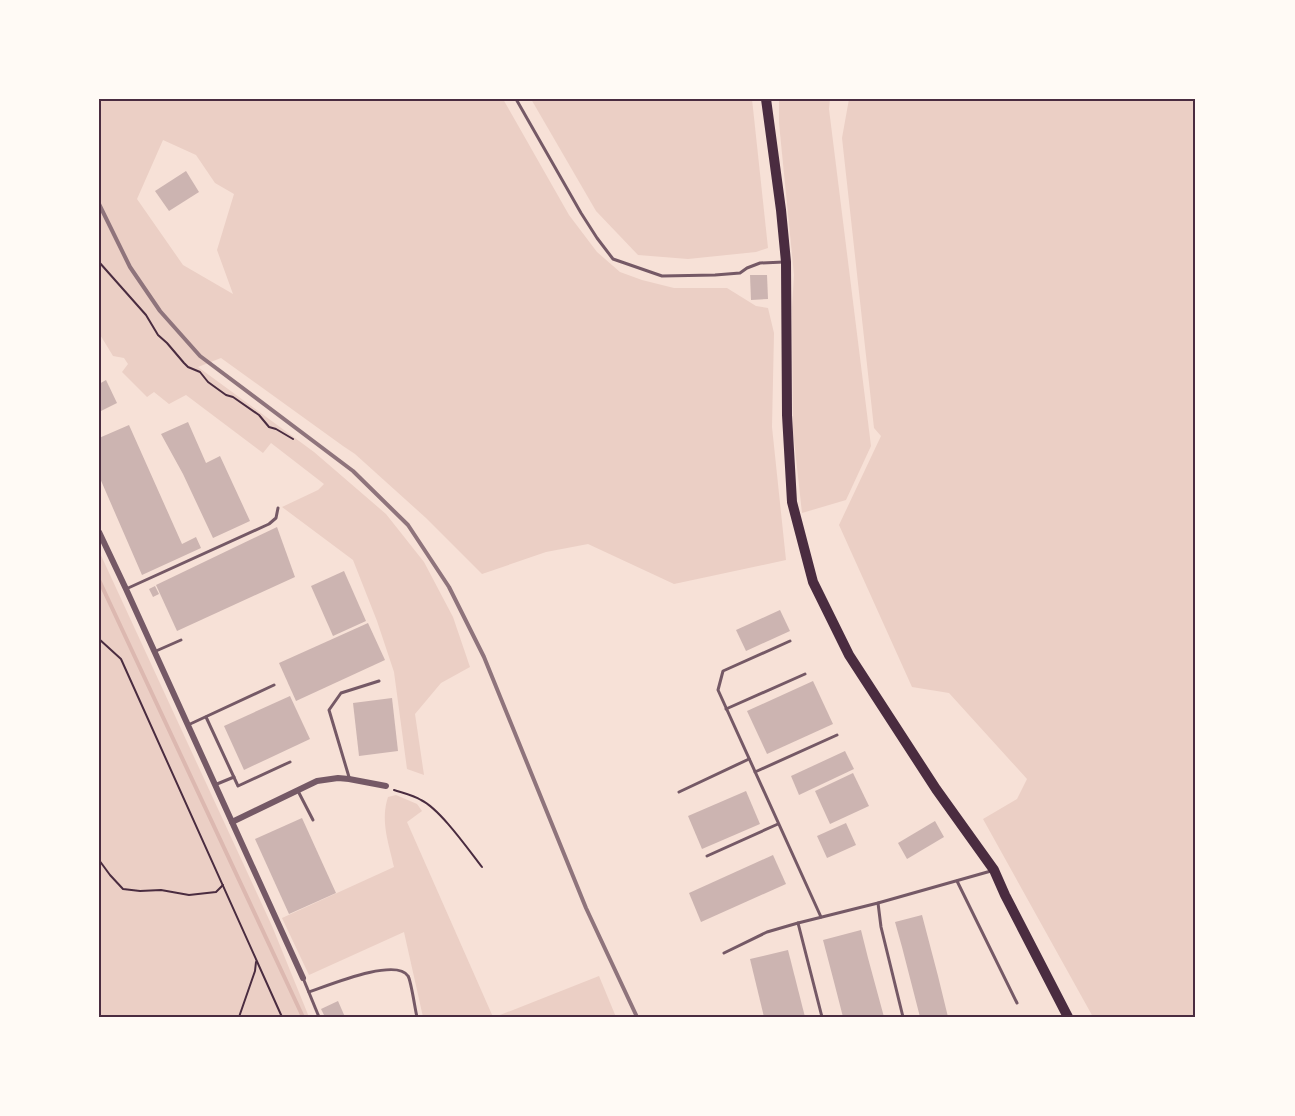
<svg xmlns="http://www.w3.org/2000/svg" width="1295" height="1116" font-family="Helvetica,sans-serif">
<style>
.green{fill:#ebcfc5;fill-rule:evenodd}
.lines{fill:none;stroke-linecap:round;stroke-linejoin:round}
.stream{stroke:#dcb8b0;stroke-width:4}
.building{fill:#ccb4b1}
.path{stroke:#4a2c40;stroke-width:2}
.service{stroke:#755966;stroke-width:3}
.minor{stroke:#755966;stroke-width:6}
.trunk{stroke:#4a2c40;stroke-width:10}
.rail{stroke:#8f747c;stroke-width:4}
.neatline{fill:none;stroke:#4a2c40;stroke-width:2}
</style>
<rect width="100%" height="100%" fill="#f7e1d7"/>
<g class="green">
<path d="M 99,99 L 503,99 L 569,215 L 597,252 L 620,272 L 642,280 L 674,288 L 727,288 L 756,306 L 768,308 L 774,333 L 772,427 L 786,560 L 674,584 L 588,544 L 546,552 L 482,574 L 426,518 L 355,454 L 343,446 L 221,358 L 198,367 L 314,452 L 386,514 L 424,562 L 453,617 L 470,667 L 441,683 L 415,714 L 424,775 L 407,769 L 394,672 L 377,621 L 353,560 L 282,507 L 318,490 L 324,484 L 271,443 L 263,453 L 186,395 L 169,404 L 154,392 L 147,397 L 122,372 L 128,364 L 124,358 L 113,356 L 99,333 ZM 163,140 L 196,155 L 215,183 L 234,194 L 217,250 L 233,294 L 183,265 L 137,199 Z"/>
<path d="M 531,99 L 752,99 L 768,248 L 756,252 L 688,259 L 638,255 L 596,211 Z"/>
<path d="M 779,99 L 830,99 L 829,109 L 871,446 L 846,500 L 802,513 L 793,431 L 792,307 L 794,275 L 779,123 Z"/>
<path d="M 849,99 L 1196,99 L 1196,1017 L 1093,1017 L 983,819 L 1017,799 L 1027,779 L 949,693 L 912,687 L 839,525 L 881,436 L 874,428 L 842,138 Z"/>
<path d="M 99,551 L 272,926 L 309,1017 L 99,1017 Z"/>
<path d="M 396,795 L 417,804 L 422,811 L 407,822 L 493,1017 L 423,1017 L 404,932 L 309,975 L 282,918 L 394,867 C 389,844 380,821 388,797 Z"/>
<path d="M 599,976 L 616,1017 L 495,1017 Z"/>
</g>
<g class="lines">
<path class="stream" d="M 99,580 L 303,1017"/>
</g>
<g class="building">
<path d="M 186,171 L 199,192 L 169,211 L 155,191 Z"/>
<path d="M 750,275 L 767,275 L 768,299 L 751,300 Z"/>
<path d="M 106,380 L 117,403 L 99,412 L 99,384 Z"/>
<path d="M 188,422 L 206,463 L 220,456 L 250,521 L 213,538 L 183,474 L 161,434 Z"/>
<path d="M 129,425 L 182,544 L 196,537 L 201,548 L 142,575 L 99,476 L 99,438 Z"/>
<path d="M 277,527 L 295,577 L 177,631 L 156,585 Z"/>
<path d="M 344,571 L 366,621 L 333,636 L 311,586 Z"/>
<path d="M 155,586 L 159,594 L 153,597 L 149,589 Z"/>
<path d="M 780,610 L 790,631 L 746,651 L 736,630 Z"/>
<path d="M 368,623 L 385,660 L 296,701 L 279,663 Z"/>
<path d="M 813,681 L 833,724 L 767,754 L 747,711 Z"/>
<path d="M 290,696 L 310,739 L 244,770 L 224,726 Z"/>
<path d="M 392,698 L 398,751 L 359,756 L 353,703 Z"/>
<path d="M 845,751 L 854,769 L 799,795 L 791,776 Z"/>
<path d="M 853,773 L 869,806 L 830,824 L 815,791 Z"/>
<path d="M 746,791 L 760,824 L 702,849 L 688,816 Z"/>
<path d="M 302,818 L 336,893 L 289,914 L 255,839 Z"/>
<path d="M 935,821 L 944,837 L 907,859 L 898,843 Z"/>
<path d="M 846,823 L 856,845 L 827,858 L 817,836 Z"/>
<path d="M 773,855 L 786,884 L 701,922 L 689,893 Z"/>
<path d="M 922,915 L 938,976 L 948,1017 L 920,1017 L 902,947 L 895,922 Z"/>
<path d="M 861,930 L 868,958 L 884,1017 L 843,1017 L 834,982 L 823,940 Z"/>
<path d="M 788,950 L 805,1017 L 764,1017 L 750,959 Z"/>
<path d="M 338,1001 L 345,1017 L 325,1017 L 321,1009 Z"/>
</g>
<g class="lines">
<g class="path">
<path d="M 99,262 L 146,315 L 158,335 L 167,343 L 184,363 L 188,367 L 200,372 L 208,382 L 226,395 L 233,397 L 259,415 L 269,427 L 276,429 L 293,439"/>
<path d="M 99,639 L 121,659 C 174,779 228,898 282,1017"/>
<path d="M 394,790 C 403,793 413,795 421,800 C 440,809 468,849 482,867"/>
<path d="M 99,860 L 110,875 L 123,889 L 140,891 L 161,890 L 189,895 L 216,892 L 223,885"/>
<path d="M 239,1017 L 255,971 L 256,962"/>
</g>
<g class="service">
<path d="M 516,99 L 581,213 L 597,238 L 613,259 L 662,276 L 715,275 L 740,273 L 747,268 L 760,263 L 784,262"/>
<path d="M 126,589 L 269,524 L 276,518 L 278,508"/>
<path d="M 790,641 L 723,671 L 718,690 L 821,917"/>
<path d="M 156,651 L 181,640"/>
<path d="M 726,709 L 805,674"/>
<path d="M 206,717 L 238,786 L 290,762"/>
<path d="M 188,725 L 274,685"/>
<path d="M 755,772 L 837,735"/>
<path d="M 349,777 L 329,710 L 341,693 L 379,681"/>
<path d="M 217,784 L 234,777"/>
<path d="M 298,791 L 313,820"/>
<path d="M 679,792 L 749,759"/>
<path d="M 707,856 L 778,824"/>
<path d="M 957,881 L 1017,1003"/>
<path d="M 878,903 L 881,927 L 903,1017"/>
<path d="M 798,923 L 822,1017"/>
<path d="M 724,953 L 767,932 L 798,923 L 878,903 L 991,871"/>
<path d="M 303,978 L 319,1017"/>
<path d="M 309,992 C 327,986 396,957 408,976 C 411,980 415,1009 417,1017"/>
</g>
<g class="minor">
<path d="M 99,532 L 126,589 L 303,978"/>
<path d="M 232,822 L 317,781 L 338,778 L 349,779 L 386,786"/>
</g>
<path class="trunk" d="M 766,99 L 781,210 L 786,262 L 787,415 L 792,502 L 813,582 L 849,655 L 936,789 L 994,870 L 1005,895 L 1068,1017"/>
<path class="rail" d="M 99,204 L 130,267 L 160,311 L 200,356 L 353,471 L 408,525 L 449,587 L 484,657 L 586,908 L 637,1017"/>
</g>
<rect width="1295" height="1116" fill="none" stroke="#fffaf5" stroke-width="201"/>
<rect x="100" y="100" width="1094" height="916" class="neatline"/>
</svg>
